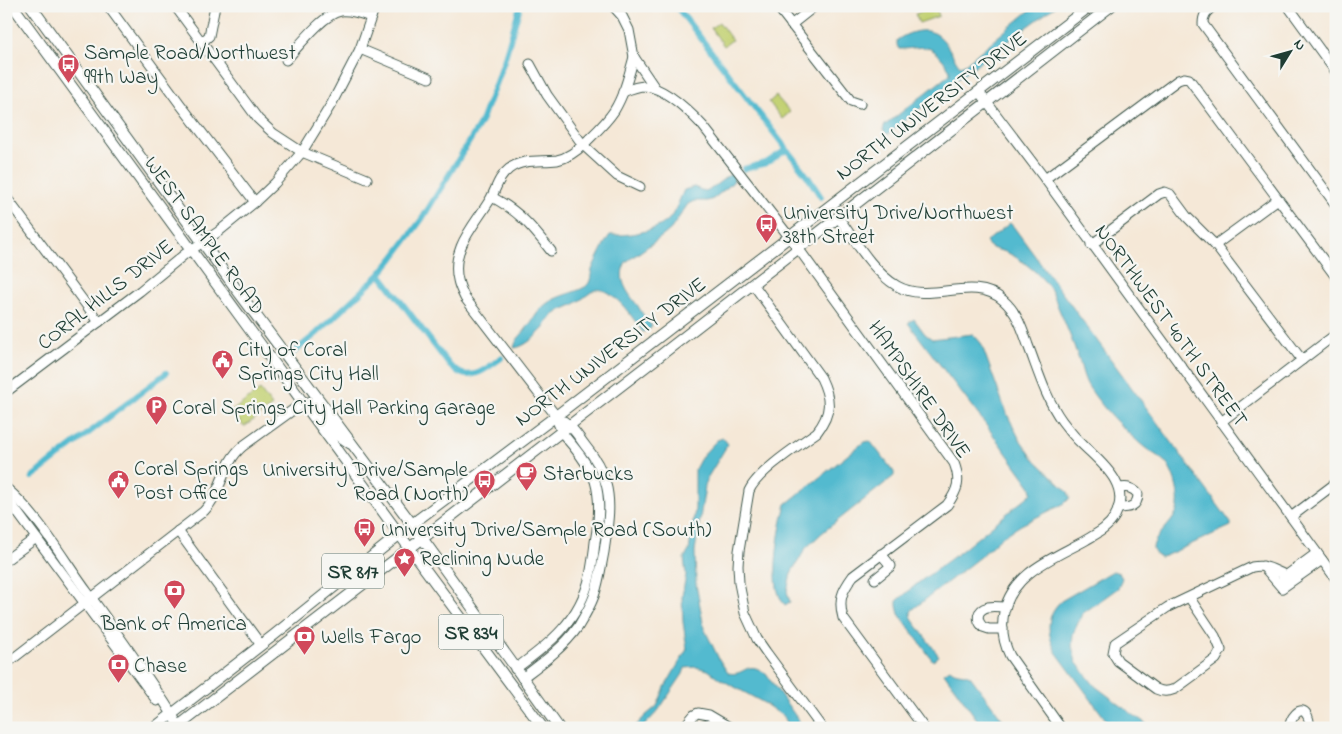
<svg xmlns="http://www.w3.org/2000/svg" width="1342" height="734" font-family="'Indie Flower',sans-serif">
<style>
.green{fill:#c3d173;stroke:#718754}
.water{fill:#52bacf;stroke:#387c82}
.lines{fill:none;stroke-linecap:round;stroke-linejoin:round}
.canal{stroke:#52bacf;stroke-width:6}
.minor-casing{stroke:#3f574c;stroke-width:11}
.major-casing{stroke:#3f574c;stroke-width:12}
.minor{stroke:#fff;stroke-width:9}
.major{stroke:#fff;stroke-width:10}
.labels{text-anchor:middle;stroke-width:4.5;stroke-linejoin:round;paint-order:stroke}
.shield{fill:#f6f6f2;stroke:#60746d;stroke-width:1}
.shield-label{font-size:20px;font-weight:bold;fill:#1f3d34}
.poi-label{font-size:21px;fill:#1f3d34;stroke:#f6f6f2;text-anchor:start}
.street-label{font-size:21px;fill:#1f3d34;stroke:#f6f6f2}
</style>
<rect width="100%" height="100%" fill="#f6f6f2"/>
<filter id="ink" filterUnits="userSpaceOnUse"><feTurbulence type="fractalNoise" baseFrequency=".02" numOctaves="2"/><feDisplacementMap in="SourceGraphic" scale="10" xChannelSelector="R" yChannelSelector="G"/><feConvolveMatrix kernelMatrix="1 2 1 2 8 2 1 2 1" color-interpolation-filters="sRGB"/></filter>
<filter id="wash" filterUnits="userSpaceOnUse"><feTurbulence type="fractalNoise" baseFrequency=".0096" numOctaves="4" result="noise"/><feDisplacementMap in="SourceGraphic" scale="20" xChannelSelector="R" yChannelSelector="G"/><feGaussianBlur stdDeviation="1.12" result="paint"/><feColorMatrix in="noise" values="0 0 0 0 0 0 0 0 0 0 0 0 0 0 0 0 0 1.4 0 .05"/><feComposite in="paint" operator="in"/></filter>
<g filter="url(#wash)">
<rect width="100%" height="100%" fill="#f5e8d7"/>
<g class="green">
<path d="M 936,7 L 939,16 L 919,23 L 915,14 Z"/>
<path d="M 719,22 L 732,40 L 724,46 L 711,28 Z"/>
<path d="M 776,96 L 790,112 L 782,119 L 769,102 Z"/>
<path d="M 260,390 L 272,406 L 244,427 L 232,411 Z"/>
</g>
<g class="water">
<path d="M 1035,6 L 1056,6 L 961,76 L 888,134 L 887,134 C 883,131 883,130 884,126 L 950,74 C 950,69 947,65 943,60 C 928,41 920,49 899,49 L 897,45 L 897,40 C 909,32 926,26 939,36 C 948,43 953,58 960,66 L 965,64 Z"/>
<path d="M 729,175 L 733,175 L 734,177 L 734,181 L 729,186 L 713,199 L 707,201 L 694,201 L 688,204 L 671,229 L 664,235 L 626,262 C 616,279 628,293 638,306 C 642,313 646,320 652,326 L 649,330 L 643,332 C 634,320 612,285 595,290 C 590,292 584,298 579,301 C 572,307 562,308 555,314 C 549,317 547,324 543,329 C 536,336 525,347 514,348 C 516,338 521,336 526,329 C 534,319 539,308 549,302 C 560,295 574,293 585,287 C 592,282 590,276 592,270 C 593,266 607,238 610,235 C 625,236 655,232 667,221 C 675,214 679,200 684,190 L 694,187 L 701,190 L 708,191 Z"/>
<path d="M 1010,223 L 1013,226 L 1231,523 L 1231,526 L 1165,556 L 1160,557 C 1140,547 1169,528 1175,515 C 1183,502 1175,473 1165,462 C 1159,456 1150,452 1144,447 C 1124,430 1104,410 1090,389 C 1084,381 1082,369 1079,360 C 1073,342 1066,325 1058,307 C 1056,302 1054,295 1051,290 C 1042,276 1023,260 1008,253 C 1000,249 991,251 986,242 Z"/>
<path d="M 914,319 L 925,334 L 932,339 L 973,334 L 981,343 L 1006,412 L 1019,438 L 1033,458 L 1068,492 L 1070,498 L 1065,503 L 1021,525 L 999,539 L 981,556 L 912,610 L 911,613 L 912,619 L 939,656 L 933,661 L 899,614 L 897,606 L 897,601 L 918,583 L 960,552 L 1032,493 L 1031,487 L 986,425 L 908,323 Z"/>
<path d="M 723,438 L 728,444 L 706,480 L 695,551 L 696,584 L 704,628 L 719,659 L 728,673 C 746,677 746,658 766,674 L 804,728 L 790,728 L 784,717 L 764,703 L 720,679 L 708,670 L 696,667 L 685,668 L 683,674 L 658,711 L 642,728 L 634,728 L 644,717 L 657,706 L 665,687 L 687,649 L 683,622 L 682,596 L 686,575 L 684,558 L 689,551 L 695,509 L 695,469 L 702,456 L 717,440 Z"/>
<path d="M 870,441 L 894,472 L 894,476 L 822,533 L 806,548 L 791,573 L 787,591 L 790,602 L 785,605 C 767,588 780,525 786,504 L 864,442 Z"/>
<path d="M 1113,571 L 1119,573 L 1122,578 L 1118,588 L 1082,614 L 1073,634 L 1072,646 L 1076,662 L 1095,686 L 1135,716 L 1153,728 L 1112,728 L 1056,652 C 1047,634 1045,616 1061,601 Z"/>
<path d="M 950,669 C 956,675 963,672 970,676 L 1009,728 L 983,728 L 944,673 Z"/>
</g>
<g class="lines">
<g class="canal">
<path d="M 676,6 L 808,177 L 821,197"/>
<path d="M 744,169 L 766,163 L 786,150"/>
<path d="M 380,274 L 450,366 C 453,368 457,371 460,373 C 475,380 490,366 501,358"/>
<path d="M 294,352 L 316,334 L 380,274 L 393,258 L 422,219 L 480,124 L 504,61 L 520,6"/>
<path d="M 32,477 L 166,373"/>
</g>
</g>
</g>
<g filter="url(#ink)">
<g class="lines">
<defs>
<g id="minor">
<path d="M 108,6 L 180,104 L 255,202"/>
<path d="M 175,6 L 258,119 L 273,133 L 302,152 L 367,179"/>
<path d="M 613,6 L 622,16 L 629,30 L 634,57 L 655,88"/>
<path d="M 777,6 L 851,101 L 860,104"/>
<path d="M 1213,6 C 1206,12 1203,15 1203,24 L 1336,205"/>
<path d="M 1288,6 L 1336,72"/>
<path d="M 791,25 L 815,6"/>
<path d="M 202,42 L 209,36 L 215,6"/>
<path d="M 360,49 L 429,78"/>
<path d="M 286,60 C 298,47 324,13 341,11 C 351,10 362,14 371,17"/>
<path d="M 530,64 L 547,95 L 583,145 L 617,176 L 640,187"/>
<path d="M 623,92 C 630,89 637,86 645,86 C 666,88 690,112 703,126 L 798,248 L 954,463 C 961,481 958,490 947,505 L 853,576 C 842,591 838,600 843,618 L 924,728"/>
<path d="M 979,92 L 1045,179 L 1336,579"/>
<path d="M 1045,179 L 1178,80 L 1184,78 L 1189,79 L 1336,277"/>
<path d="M 6,197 L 99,322"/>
<path d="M 492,197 C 520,212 532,227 551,251"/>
<path d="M 838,217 C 854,239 873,272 897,286 C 931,305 972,274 1003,300 C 1017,312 1022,328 1028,345 C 1038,371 1046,399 1062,421 C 1068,429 1074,437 1082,444 C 1101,463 1132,485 1115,516 C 1108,528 1098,533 1086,540 C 1054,558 1013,572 1004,612 C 1001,627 1003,642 1010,656 L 1061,728"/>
<path d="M 1091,245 L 1159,194 L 1165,192 L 1170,194 L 1187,217 L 1215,245 L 1302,360"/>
<path d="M 1215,245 L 1278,199"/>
<path d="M 753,284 L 821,378 C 831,399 832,413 817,432 C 799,445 757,472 749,491 L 739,551 L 738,566 L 739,583 L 745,613 L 757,639 L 766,652 L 822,728"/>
<path d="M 6,392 L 140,291 L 185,254 L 218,232 L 255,202 L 275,183 L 302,152 L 332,103 L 360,49 L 375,6"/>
<path d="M 1221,422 L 1336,334"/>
<path d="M 6,488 C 40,517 62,558 88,593 C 109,622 130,651 150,681 C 160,696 171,710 178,726"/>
<path d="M 6,497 L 157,701"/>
<path d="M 1118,508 C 1129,508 1138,507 1138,494 C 1132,487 1127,487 1119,488"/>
<path d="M 1291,517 L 1336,483"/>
<path d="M 178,531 L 261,645"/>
<path d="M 6,560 L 36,538"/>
<path d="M 1263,566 L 1282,588 L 1322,560"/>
<path d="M 1283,578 L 1317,553"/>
<path d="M 875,579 L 891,566 L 881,554"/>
<path d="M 1189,597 L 1215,636 L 1221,650 L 1216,659 L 1175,689 C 1167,692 1163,692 1156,689 L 1118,661 L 1113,653 L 1115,643 L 1168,607 L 1252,567 C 1266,564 1274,570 1287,576"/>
<path d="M 1003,629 L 989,629 L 983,627 C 976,620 976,610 988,607 C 993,606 1000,607 1005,607"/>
<path d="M 6,664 L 204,511 C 222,493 222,463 243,446 L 304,402 L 310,402 L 315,404 L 337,435 L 350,444"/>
<path d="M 515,669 C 550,644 580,620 590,576 C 592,565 594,553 595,542 C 599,521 601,501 595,481 C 590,468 582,457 573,446 C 569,441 564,436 561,430 C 559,426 557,421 556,416 L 465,298 C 462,292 459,286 458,280 C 450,248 476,224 491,198 C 497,187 498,178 509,169 C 523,158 541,162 557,160 C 568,158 578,150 586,142 C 596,132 606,123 614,111 C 624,95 629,75 634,57"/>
<path d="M 522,678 C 542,663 563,648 578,627 C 584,617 590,607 594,596 C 599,582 601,567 604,552 C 607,529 612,506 606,484 C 602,469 594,456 584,444 C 578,436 573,427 564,421"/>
<path d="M 683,728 L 694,715 L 698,713 L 709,715 L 731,728"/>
<path d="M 1289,728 C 1290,724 1291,719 1294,716 C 1303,703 1311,717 1309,728"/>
</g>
<g id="major">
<path d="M 13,6 L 416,557 L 543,728"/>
<path d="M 31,6 L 237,290 L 412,524 L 559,728"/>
<path d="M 154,728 L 274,635 L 420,518 L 556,416 L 1090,6"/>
<path d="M 176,728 L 657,358 L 1111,6"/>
</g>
</defs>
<use href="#minor" class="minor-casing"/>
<use href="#major" class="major-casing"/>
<use href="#minor" class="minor"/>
<use href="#major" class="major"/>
</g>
</g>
<defs>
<symbol id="bus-pin" viewBox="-11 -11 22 30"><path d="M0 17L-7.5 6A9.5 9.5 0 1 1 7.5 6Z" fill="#d1495b" stroke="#f6f6f2"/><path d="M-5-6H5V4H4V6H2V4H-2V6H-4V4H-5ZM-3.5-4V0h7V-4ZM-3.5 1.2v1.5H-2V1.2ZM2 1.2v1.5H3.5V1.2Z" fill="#fff"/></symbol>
<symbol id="civic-pin" viewBox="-11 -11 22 30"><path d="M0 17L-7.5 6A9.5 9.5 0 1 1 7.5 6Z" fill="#d1495b" stroke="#f6f6f2"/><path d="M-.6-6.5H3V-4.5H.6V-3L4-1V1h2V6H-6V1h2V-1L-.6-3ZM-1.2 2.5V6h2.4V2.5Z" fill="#fff"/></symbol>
<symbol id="parking-pin" viewBox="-11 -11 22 30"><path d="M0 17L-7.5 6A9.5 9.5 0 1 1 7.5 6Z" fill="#d1495b" stroke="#f6f6f2"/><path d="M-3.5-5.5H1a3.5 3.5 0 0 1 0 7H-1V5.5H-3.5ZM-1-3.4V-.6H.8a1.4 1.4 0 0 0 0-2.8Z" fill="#fff"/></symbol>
<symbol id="cafe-pin" viewBox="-11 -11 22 30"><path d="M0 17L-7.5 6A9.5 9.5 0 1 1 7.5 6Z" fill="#d1495b" stroke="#f6f6f2"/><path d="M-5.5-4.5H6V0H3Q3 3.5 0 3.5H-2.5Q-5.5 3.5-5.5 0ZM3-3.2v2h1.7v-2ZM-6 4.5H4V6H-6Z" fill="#fff"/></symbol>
<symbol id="sight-pin" viewBox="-11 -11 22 30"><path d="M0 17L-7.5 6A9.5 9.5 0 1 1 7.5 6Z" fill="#d1495b" stroke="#f6f6f2"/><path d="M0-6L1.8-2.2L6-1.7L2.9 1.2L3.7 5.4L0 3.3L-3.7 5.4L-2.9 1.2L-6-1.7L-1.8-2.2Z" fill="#fff"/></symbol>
<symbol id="bank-pin" viewBox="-11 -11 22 30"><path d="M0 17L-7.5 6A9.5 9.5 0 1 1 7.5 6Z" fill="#d1495b" stroke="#f6f6f2"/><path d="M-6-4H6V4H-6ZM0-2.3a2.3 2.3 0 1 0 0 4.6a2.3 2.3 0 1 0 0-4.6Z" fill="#fff"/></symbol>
</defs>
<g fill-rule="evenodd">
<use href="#bus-pin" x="56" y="52" width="25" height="34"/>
<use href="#bus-pin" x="754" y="212" width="25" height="34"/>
<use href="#civic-pin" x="210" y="348" width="25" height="34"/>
<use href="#parking-pin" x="144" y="394" width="25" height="34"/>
<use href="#cafe-pin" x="514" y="460" width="25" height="34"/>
<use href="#civic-pin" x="106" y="468" width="25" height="34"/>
<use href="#bus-pin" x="472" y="468" width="25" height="34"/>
<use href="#bus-pin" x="352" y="516" width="25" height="34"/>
<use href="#sight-pin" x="392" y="546" width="25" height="34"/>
<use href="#bank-pin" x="162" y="578" width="25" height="34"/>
<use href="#bank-pin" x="292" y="624" width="25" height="34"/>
<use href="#bank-pin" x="106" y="652" width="25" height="34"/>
</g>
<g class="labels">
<g class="shield">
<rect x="322" y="553.5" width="62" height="35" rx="4"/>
<rect x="438.5" y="614.5" width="65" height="35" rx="4"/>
</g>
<g class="shield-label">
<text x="353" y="578">SR 817</text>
<text x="471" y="639">SR 834</text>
</g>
<g class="poi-label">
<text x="84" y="59">Sample Road/Northwest<tspan x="84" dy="24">99th Way</tspan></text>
<text x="783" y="219">University Drive/Northwest<tspan x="783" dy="24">38th Street</tspan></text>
<text x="238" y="356">City of Coral<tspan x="238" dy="24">Springs City Hall</tspan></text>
<text x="172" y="414">Coral Springs City Hall Parking Garage</text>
<text x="134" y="475">Coral Springs<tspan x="134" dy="24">Post Office</tspan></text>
<text x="468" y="476" text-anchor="end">University Drive/Sample<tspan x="468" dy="24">Road (North)</tspan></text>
<text x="543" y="480">Starbucks</text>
<text x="381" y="536">University Drive/Sample Road (South)</text>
<text x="420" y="565">Reclining Nude</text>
<text x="174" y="630" text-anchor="middle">Bank of America</text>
<text x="321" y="643">Wells Fargo</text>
<text x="134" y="672">Chase</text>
</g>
<g class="street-label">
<text transform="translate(931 105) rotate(-37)" y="7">NORTH UNIVERSITY DRIVE</text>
<text transform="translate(205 235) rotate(54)" y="7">WEST SAMPLE ROAD</text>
<text transform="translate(105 294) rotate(-38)" y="7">CORAL HILLS DRIVE</text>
<text transform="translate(1172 325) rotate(54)" y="7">NORTHWEST 40TH STREET</text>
<text transform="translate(610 351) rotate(-37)" y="7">NORTH UNIVERSITY DRIVE</text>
<text transform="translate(920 389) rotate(55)" y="7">HAMPSHIRE DRIVE</text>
</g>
</g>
<rect width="1342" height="734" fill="none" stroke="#f6f6f2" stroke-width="25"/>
<g transform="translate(1290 52) rotate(53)" stroke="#f6f6f2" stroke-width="4" paint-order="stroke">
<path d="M0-4L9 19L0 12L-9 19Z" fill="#1f3d34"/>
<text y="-8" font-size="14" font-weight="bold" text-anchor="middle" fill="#1f3d34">N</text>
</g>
</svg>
